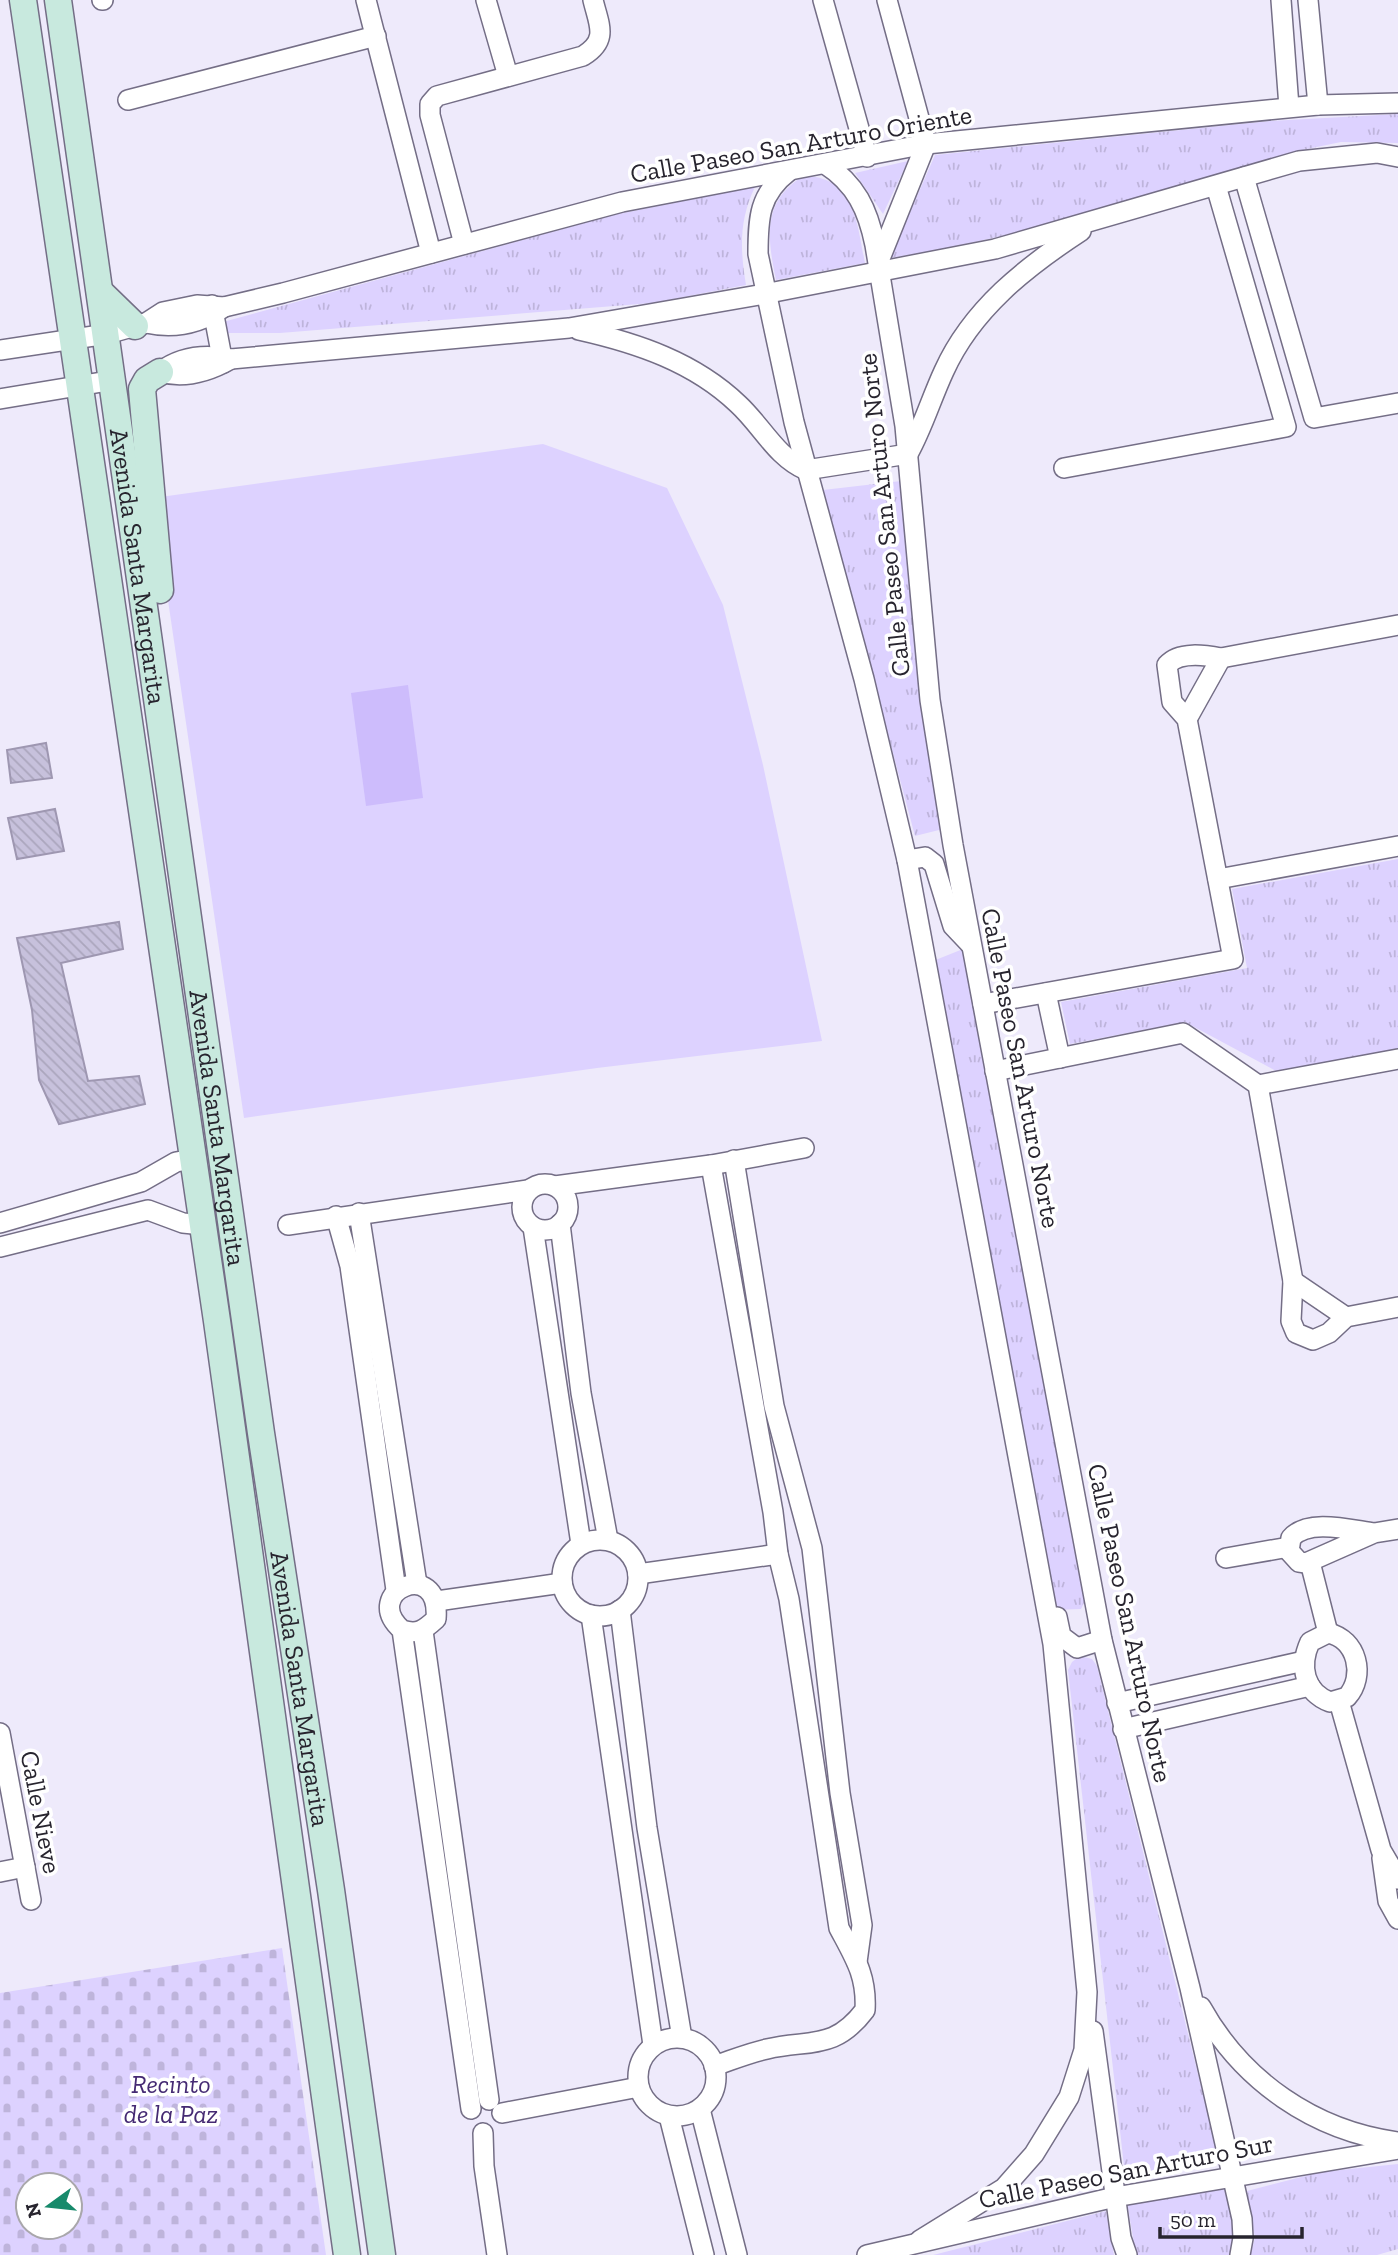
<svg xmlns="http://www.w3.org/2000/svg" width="1398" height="2255" font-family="'Zilla Slab',serif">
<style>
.grass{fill:url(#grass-tufts)}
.cemetery{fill:url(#cemetery-stones);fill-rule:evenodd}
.garden{fill:#ddd2ff}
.water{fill:#cdbcfc}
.building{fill:url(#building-back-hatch);stroke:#9e97b1;stroke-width:2}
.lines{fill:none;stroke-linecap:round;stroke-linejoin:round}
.minor-casing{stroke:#746e86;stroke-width:22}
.secondary-casing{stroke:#746e86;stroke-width:29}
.minor{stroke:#fff;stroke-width:19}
.secondary{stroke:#c8e9de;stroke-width:26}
.labels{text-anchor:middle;stroke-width:7;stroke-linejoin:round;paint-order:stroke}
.street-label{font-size:26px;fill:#27242e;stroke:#fff}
.park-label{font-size:26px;font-style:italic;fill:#452a73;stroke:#fff}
</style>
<defs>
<pattern id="grass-tufts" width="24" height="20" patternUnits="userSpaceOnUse" patternTransform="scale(1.75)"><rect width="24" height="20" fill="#ddd2ff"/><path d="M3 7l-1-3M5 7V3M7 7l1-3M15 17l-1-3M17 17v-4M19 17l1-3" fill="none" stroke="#beb4db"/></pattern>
<pattern id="cemetery-stones" width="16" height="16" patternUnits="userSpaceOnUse" patternTransform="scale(1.75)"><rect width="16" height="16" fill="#ddd2ff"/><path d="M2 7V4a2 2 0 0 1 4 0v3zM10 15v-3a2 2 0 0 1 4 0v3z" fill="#beb4db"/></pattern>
<pattern id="building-back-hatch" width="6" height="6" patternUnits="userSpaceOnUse" patternTransform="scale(1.75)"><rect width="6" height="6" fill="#c7c1dc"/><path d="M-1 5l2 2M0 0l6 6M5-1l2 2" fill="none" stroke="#aba6bd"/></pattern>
</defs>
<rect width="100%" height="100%" fill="#eeeafb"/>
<g class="grass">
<path d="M 1398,114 L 1398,143 L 1341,142 L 1307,149 C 1169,189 1032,236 890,258 L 935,155 L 1270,121 Z"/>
<path d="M 908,161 L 883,214 L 855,173 Z"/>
<path d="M 803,176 C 855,176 857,223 865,263 L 776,280 C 767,236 762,202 803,176 Z"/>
<path d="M 755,187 C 739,220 740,249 746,285 L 652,303 L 280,333 L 226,333 L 223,322 L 618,214 Z"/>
<path d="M 901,481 L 943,829 L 915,836 L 823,490 Z"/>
<path d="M 1398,859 L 1398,1049 L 1278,1072 L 1185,1022 L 1070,1044 L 1061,1002 L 1247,968 L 1232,889 Z"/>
<path d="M 963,949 L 1085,1601 L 1081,1609 L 1051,1610 L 928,963 Z"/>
<path d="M 1080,1656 L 1092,1659 L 1097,1666 L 1219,2159 L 1125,2175 L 1068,1670 L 1072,1662 Z"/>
<path d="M 1398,2164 L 1398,2249 L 1377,2255 L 1250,2255 L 1255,2238 L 1247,2191 L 1321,2172 Z"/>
<path d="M 1227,2184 L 1236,2245 L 1230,2255 L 1136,2255 L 1127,2202 Z"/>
<path d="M 1106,2211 L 1114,2255 L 933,2255 Z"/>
</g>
<path class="cemetery" d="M 282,1948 L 326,2255 L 0,2255 L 0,1993 ZM 28,2185 L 70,2185 L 70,2227 L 28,2227 Z"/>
<path class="garden" d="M 543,444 L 667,488 L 723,605 L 763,765 L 822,1041 L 597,1068 L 244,1118 L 153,498 Z"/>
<path class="water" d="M 408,685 L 423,798 L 366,806 L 351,693 Z"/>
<g class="building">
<path d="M 46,743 L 52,778 L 11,783 L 7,750 Z"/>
<path d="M 55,809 L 64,851 L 17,859 L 8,818 Z"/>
<path d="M 119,922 L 123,949 L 61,963 L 88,1081 L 139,1076 L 145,1104 L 59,1124 L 39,1080 L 32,1010 L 17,938 Z"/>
</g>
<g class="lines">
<defs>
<g id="minor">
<path d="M 102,0 L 103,0"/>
<path d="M 366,0 L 431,253"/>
<path d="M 486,0 L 508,76"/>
<path d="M 823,0 L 867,157"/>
<path d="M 1281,0 L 1289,107"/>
<path d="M 1308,0 L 1318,105"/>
<path d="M 128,100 L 376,36"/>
<path d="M 825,164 C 856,184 868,210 875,245 L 905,426 L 930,700 L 953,845 L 1102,1640 L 1190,1988 L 1242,2219 L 1243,2238 L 1240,2255"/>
<path d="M 789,171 C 759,194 758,218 758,254 L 794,422 L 864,679 L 907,860 L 1053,1644 L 1087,1992 L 1084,2050 L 1069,2097 L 1034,2154 L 1004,2188 L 920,2240"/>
<path d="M 1244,177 L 1314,418 L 1398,403"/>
<path d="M 464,244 L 430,115 L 430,104 L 437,96 L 583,56 C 609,40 599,25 593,0"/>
<path d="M 879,261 L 926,144 L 887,0"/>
<path d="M 212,305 L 223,363"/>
<path d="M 146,323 C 174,329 200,324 224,307"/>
<path d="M 579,330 C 637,343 694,362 738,404 C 762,426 776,457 806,470 L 908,454 C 923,427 931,399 944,371 C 972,309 1026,267 1081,231"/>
<path d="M 0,350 L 107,334 L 146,323 L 163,312 L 197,305 L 224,307 L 283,293 L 622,202 L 926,144 L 1318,105 L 1398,103"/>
<path d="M 160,372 C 181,356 206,354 231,359 L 569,328 L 764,294 L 995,249 L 1299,161 L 1377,153 L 1398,157"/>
<path d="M 160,372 C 184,379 210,371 231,359"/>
<path d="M 0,399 L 114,380"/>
<path d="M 1064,468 L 1286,427 L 1216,186"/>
<path d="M 1187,719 L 1221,658"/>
<path d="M 907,860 L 925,857 L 934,864 L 953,926 L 971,945"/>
<path d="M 1218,879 L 1398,846"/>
<path d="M 1046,993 L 1060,1058"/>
<path d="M 983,1004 L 1233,959 L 1187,719 L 1172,702 L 1167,665 C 1179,651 1205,655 1221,658 L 1398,625"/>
<path d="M 995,1071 L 1183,1033 L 1258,1085 L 1293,1281 L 1291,1321 L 1296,1333 L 1313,1340 L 1329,1333 L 1346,1317 L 1398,1307"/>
<path d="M 1258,1085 L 1398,1059"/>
<path d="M 734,1160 L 774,1406 L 812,1548 L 840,1793 L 862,1925 L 857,1962"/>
<path d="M 711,1165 L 773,1512 L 778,1554 L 789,1599 L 839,1928 C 855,1958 867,1976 865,2010 C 834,2051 810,2039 767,2049 C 749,2053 732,2060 714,2066"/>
<circle cx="545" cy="1207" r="23"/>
<path d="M 555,1186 L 711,1165 L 804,1148"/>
<path d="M 359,1213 L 417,1584"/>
<path d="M 336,1216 L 350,1266 L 396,1590"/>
<path d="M 0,1223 L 141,1182 L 176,1162 L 193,1159"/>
<path d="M 560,1224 L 581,1393 L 608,1540"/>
<path d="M 288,1225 L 528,1190"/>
<path d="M 533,1227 L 581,1544"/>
<path d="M 0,1247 L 148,1210 L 183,1223 L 203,1225"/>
<path d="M 1293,1281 L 1346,1317"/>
<path d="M 1374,1533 C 1351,1530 1308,1518 1291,1538 L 1289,1551 L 1299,1562 L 1306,1563 L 1374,1533 L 1398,1529"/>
<circle cx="600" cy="1578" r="38"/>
<path d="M 1226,1558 L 1289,1547"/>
<path d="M 1310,1562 L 1328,1633"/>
<path d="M 638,1574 L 778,1554"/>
<path d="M 437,1601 L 562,1583"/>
<path d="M 620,1610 L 647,1828 L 682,2038"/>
<path d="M 591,1615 L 653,2045"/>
<path d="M 1057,1617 L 1061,1636 L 1077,1648 L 1102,1640"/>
<path d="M 402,1630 C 418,1635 424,1630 436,1619 C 441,1556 359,1592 402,1630 L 471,2109"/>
<path d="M 423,1631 L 489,2100"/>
<path d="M 1328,1633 C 1357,1639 1366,1676 1347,1697 L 1330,1702 C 1304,1692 1299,1666 1310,1642 Z"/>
<path d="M 1339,1701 L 1381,1850 L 1398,1879"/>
<path d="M 1117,1703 L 1304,1661"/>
<path d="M 1123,1729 L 1310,1686"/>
<path d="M 0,1733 L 31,1900"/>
<path d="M 1382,1858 L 1388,1901 L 1398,1919"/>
<path d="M 0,1872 L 25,1867"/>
<path d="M 1201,2007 C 1242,2081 1314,2131 1398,2142"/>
<path d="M 1093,2031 L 1121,2238 L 1127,2255"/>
<circle cx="677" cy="2077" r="39"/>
<path d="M 700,2109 L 737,2255"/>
<path d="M 502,2113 L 639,2087"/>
<path d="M 669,2116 L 704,2255"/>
<path d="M 483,2133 L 484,2166 L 497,2255"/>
<path d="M 867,2255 L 1115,2197 L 1398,2149"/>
</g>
<g id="secondary">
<path d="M 23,0 L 217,1321 L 347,2255"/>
<path id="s1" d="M 58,0 L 261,1433 L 331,1890 L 382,2255"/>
<path d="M 100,292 L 135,326"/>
<path d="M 160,590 L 142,389 L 147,380 L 160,372"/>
</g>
</defs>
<use href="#minor" class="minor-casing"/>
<use href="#secondary" class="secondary-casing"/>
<use href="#minor" class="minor"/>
<use href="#secondary" class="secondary"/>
</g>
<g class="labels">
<g class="street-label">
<text transform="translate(801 144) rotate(-10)" y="9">Calle Paseo San Arturo Oriente</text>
<text transform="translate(884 515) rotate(-96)" y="9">Calle Paseo San Arturo Norte</text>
<text dy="9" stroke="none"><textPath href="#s1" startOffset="572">Avenida Santa Margarita</textPath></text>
<text transform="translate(1021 1068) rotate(79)" y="9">Calle Paseo San Arturo Norte</text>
<text dy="9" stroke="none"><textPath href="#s1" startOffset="1139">Avenida Santa Margarita</textPath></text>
<text transform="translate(1130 1623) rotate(78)" y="9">Calle Paseo San Arturo Norte</text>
<text dy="9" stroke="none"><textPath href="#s1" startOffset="1706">Avenida Santa Margarita</textPath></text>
<text transform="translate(41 1812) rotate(79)" y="9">Calle Nieve</text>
<text transform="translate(1126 2171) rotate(-11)" y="9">Calle Paseo San Arturo Sur</text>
</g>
<g class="park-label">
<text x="171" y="2093">Recinto<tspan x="171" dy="30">de la Paz</tspan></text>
</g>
</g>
<g transform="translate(49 2206) rotate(255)"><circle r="33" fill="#ffffff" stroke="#a9a7ab" stroke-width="2"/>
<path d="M0-5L12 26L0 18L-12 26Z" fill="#178a6b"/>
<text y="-10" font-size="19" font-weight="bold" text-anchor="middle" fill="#27242e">N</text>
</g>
<path d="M1160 2227v10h142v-10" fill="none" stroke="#27242e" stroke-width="3.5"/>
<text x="1170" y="2227" font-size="21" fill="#27242e" stroke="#ffffff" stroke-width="5" paint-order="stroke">50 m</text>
</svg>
